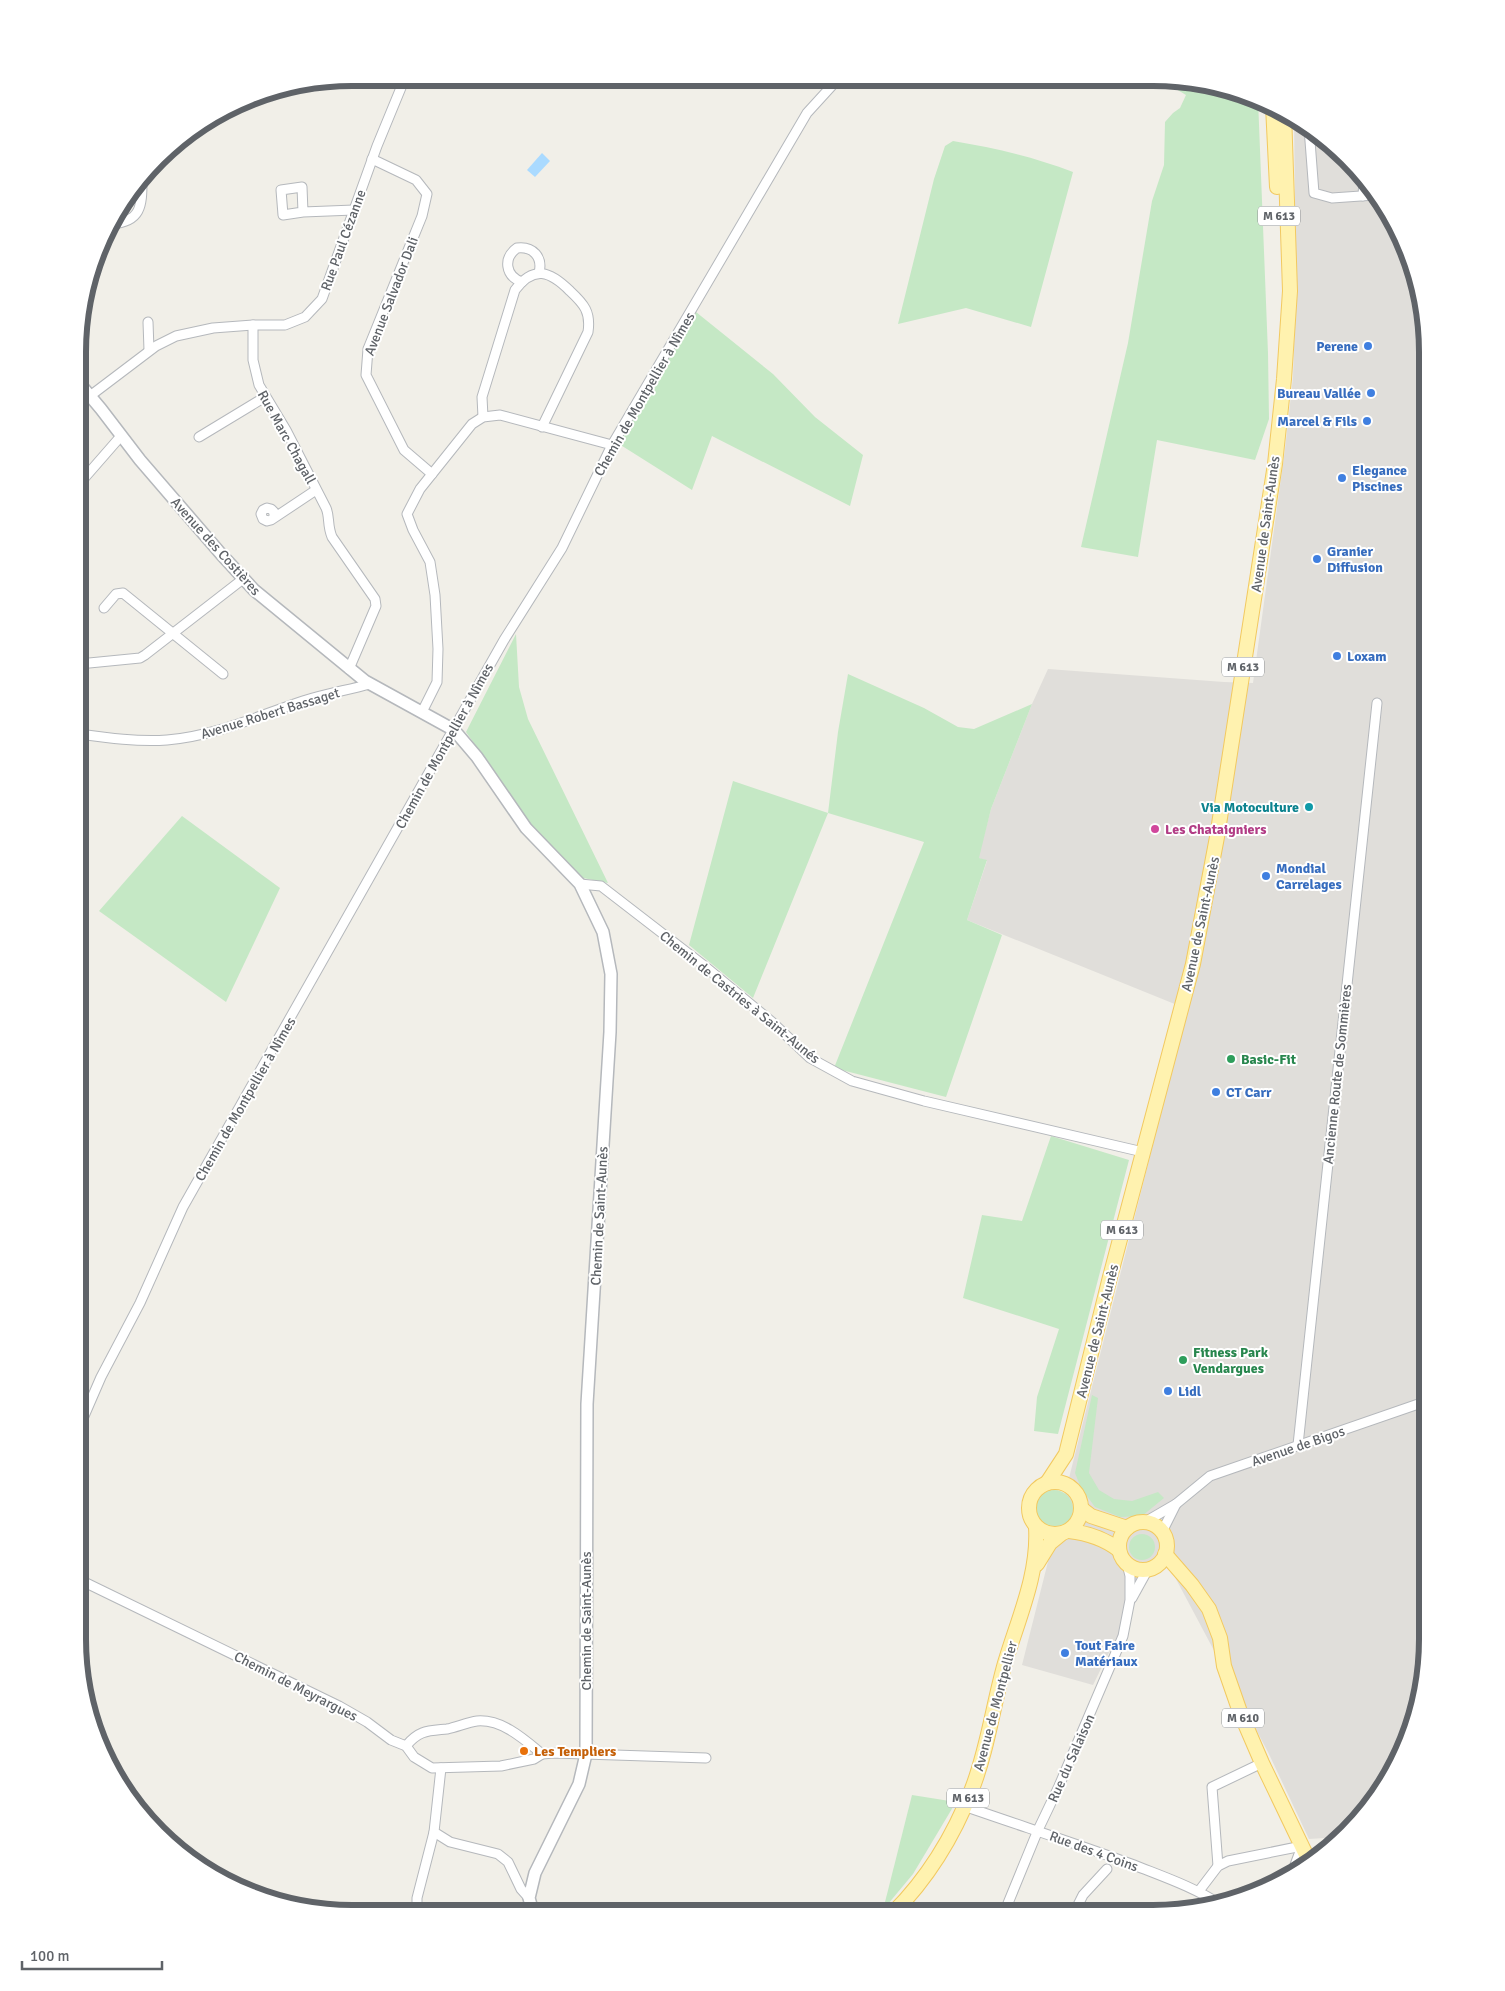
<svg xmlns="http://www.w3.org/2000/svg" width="1505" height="1991" font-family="Signika,sans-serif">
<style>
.industrial{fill:#e0deda}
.green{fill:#c5e8c5}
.water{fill:#aadaff}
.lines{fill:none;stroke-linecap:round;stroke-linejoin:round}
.minor-casing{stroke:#b5b8bc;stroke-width:11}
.tertiary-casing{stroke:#b5b8bc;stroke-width:14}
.primary-casing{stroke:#f2c960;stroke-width:16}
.minor{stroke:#fff;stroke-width:9}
.tertiary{stroke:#fff;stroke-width:11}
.primary{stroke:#fff2af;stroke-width:14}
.shop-dot{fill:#3f7fe0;stroke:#fff;stroke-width:2}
.culture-dot{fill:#0f9aa8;stroke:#fff;stroke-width:2}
.hotel-dot{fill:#d1479c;stroke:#fff;stroke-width:2}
.leisure-dot{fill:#2e9e5b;stroke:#fff;stroke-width:2}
.food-dot{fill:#e8710a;stroke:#fff;stroke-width:2}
.labels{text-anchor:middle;stroke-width:4;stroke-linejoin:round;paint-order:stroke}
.shield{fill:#fff;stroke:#8f9295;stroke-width:1}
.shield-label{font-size:12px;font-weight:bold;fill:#5f6368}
.street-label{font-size:14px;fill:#5f6368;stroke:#fff}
.shop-label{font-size:14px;font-weight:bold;fill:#366cbe;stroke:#fff;text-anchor:start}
.culture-label{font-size:14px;font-weight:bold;fill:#0d838f;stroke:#fff;text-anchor:end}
.hotel-label{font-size:14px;font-weight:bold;fill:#b23c85;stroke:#fff;text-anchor:start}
.leisure-label{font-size:14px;font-weight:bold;fill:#27864d;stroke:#fff;text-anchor:start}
.food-label{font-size:14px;font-weight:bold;fill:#c56008;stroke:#fff;text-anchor:start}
.rim{fill:none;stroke:#5f6368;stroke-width:6}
</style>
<rect width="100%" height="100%" fill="#f1efe8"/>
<path class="industrial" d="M 1294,118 L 1305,124 L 1359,171 L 1399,231 L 1418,282 L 1427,352 L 1427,1657 L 1413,1727 L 1381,1791 L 1341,1837 L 1309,1839 L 1268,1752 L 1160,1549 L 1093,1685 L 1022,1665 L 1187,1009 L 967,920 L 987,861 L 978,858 L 991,809 L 1032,704 L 1048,669 L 1224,682 L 1253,683 L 1285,449 L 1293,377 L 1296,287 Z"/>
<g class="green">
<path d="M 1161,80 L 1188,80 L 1258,99 L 1268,353 L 1269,419 L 1255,460 L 1157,440 L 1138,557 L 1081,547 L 1128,343 L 1152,201 L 1164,165 L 1165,122 L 1173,113 L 1180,108 L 1186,95 Z"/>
<path d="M 953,141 C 995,148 1034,157 1073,172 L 1031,327 L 966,308 L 898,324 L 934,179 L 945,146 Z"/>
<path d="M 696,312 L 773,374 L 815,417 L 863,455 L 850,506 L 712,436 L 692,490 L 619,444 Z"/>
<path d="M 516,634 L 519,687 L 528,719 L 608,883 L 583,878 L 532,826 L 466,732 Z"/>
<path d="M 848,674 L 924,708 L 958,727 L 974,729 L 1032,704 L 991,809 L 979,858 L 987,860 L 967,920 L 1002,935 L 946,1097 L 834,1068 L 924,842 L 828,813 L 753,998 L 689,945 L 733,781 L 828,813 L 838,732 Z"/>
<path d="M 182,816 L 280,888 L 226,1002 L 99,911 Z"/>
<path d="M 1051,1136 L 1129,1160 L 1058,1434 L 1034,1431 L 1037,1397 L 1059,1329 L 963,1298 L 982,1215 L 1022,1221 Z"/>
<path d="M 1092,1395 L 1098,1398 L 1089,1473 L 1099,1490 L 1114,1499 L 1132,1501 L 1158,1492 L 1164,1498 L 1142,1516 L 1120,1517 L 1095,1507 L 1081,1488 L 1075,1473 Z"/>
<circle cx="1054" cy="1509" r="19"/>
<circle cx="1142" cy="1547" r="13"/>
<path d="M 912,1795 L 956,1802 L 913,1874 L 883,1910 Z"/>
</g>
<path class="water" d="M 542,153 L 550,161 L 535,177 L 527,170 Z"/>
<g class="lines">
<defs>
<g id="minor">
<path d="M 1309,128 L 1314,193 L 1332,198 L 1375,195"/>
<path d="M 372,159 L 416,180 L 427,194 L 422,216 L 368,349 L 366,375 L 404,450 L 432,474"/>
<path d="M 1363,196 L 1364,179"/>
<path d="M 303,212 L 283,215 L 281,190 L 302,187 L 303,212 L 354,210"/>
<path d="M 111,224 C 141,222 142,206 142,181"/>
<path d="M 522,282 C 505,276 503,258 517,248 C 533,246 543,257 539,273"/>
<path d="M 148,322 L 149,350"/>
<path d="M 253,325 L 253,360 L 259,385 L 286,430 L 326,508 C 330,517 327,525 332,537 L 375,599 L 376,606 L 349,669"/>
<path d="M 90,396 L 156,346 L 176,336 L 213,328 L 253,325 L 285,325 L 305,317 L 322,299 L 377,146 L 405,78"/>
<path d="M 483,417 L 482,397 L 515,290 C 534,265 550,271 570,291 C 584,304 591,312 588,332 L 542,427"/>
<path d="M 199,437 L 265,397"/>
<path d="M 80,483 L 121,436"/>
<path d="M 274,517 L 274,512 L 271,509 L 267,508 L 263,510 L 261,514 L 263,519 L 267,521 L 271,520 L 316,490"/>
<path d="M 104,608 L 116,594 L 123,593 L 223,674"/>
<path d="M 79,664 L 140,658 L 145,655 L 243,579"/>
<path d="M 422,712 L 437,682 L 438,649 L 435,595 L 430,562 L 413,530 L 407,514 L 420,489 L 472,424 L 483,417 L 500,415 L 612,445"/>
<path d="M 79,734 C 108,738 138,742 167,740 C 215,736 258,716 303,701 C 325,694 348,690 370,684"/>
<path d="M 580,884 L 601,886 L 702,964 L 772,1022 L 810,1058 L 852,1081 L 924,1101 L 1143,1152"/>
<path d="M 78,1430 L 101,1377 L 140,1303 L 183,1207 L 504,640 L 562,548 L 612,445 L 807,113 L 838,79"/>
<path d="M 1298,1445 L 1377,703"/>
<path d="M 1145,1522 L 1176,1504 L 1210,1476 L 1427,1401"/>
<path d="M 1162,1532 L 1176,1504"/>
<path d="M 78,1579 L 339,1706 L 367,1722 L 391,1740 L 406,1746 L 414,1757 L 432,1768 L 501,1766 L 534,1759 L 542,1754"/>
<path d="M 1132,1598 L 1148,1569"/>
<path d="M 406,1746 C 419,1730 428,1731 447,1729 C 457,1727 468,1722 477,1721 C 502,1719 524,1739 542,1754 L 554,1753 L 706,1758"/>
<path d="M 441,1768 L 434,1832 L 450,1842 L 498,1854 L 508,1862 L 521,1889 L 529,1898"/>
<path d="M 964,1806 C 1021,1826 1078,1844 1134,1865 C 1164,1877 1194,1887 1221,1905"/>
<path d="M 1218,1866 L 1212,1787 L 1262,1763"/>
<path d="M 1292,1873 L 1302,1846"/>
<path d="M 1199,1891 L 1218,1866 L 1228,1861 L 1302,1846"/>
<path d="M 417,1911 L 417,1898 L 434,1832"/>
<path d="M 1004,1913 L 1038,1830 L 1059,1786 L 1123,1636 L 1130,1600 L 1130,1576 L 1127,1564"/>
<path d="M 1074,1913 L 1083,1895 L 1107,1869"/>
</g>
<path id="tertiary" d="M 80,384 L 101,409 L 140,460 L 221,554 L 254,590 L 365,681 L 454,730 L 477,757 L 526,828 L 580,884 L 603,932 L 611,974 L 610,1032 L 587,1404 L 586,1754 L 579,1784 L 535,1873 L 529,1898 L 533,1912"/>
<g id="primary">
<path d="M 1273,106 L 1277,187"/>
<circle cx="1055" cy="1508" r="26"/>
<path d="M 1047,1483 L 1066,1454 L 1110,1277 L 1193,964 L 1217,837 L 1275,464 L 1284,379 L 1290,291 L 1284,112"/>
<path d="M 1082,1509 L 1091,1516 L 1127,1528"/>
<circle cx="1143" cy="1546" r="24"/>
<path d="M 1069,1531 C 1087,1533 1105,1539 1119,1550"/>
<path d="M 1165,1554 L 1192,1585 L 1209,1609 L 1220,1638 L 1224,1666 L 1240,1712 L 1262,1763 L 1309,1861"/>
<path d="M 1037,1564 L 1050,1543 L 1061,1534"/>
<path d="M 893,1913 C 928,1878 954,1835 972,1789 C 988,1748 993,1705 1005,1663 C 1018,1619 1039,1574 1036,1527"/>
</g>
</defs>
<use href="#minor" class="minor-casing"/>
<use href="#tertiary" class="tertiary-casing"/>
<use href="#primary" class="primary-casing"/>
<use href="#minor" class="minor"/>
<use href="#tertiary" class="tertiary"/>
<use href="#primary" class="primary"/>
</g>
<g class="shop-dot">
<circle cx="1368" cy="346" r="5"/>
<circle cx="1371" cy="393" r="5"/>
<circle cx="1367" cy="421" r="5"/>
<circle cx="1342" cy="478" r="5"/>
<circle cx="1317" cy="559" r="5"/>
<circle cx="1337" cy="656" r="5"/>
<circle cx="1266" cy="876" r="5"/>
<circle cx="1216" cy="1092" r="5"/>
<circle cx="1168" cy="1391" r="5"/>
<circle cx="1065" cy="1653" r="5"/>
</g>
<circle class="culture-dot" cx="1309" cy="807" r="5"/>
<circle class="hotel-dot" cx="1155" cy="829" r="5"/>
<g class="leisure-dot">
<circle cx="1231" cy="1059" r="5"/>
<circle cx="1183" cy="1360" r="5"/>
</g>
<circle class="food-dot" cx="524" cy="1751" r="5"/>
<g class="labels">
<g class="shield">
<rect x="1258" y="206.5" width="42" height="19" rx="4"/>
<rect x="1222" y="657.5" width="42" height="19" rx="4"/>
<rect x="1101" y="1220.5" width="42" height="19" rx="4"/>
<rect x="1222" y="1708.5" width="42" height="19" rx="4"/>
<rect x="947" y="1788.5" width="42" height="19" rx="4"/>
</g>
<g class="shield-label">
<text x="1279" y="220">M 613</text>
<text x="1243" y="671">M 613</text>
<text x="1122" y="1234">M 613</text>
<text x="1243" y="1722">M 610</text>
<text x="968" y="1802">M 613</text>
</g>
<g class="street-label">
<text transform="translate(343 240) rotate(-70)" y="5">Rue Paul Cézanne</text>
<text transform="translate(391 296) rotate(-69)" y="5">Avenue Salvador Dali</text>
<text transform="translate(644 394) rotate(-60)" y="5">Chemin de Montpellier à Nîmes</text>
<text transform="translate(287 437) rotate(61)" y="5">Rue Marc Chagall</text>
<text transform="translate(1265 524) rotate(-82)" y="5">Avenue de Saint-Aunès</text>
<text transform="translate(216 546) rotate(48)" y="5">Avenue des Costières</text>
<text transform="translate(270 713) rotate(-17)" y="5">Avenue Robert Bassaget</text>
<text transform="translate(444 746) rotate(-61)" y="5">Chemin de Montpellier à Nîmes</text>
<text transform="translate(1200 924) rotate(-78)" y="5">Avenue de Saint-Aunès</text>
<text transform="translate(740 997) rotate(39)" y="5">Chemin de Castries à Saint-Aunés</text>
<text transform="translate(1337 1074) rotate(-84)" y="5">Ancienne Route de Sommières</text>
<text transform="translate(245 1099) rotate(-60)" y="5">Chemin de Montpellier à Nîmes</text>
<text transform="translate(599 1216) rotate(-87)" y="5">Chemin de Saint-Aunès</text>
<text transform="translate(1097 1331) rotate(-76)" y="5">Avenue de Saint-Aunès</text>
<text transform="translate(1298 1446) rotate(-19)" y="5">Avenue de Bigos</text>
<text transform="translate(586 1621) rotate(-90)" y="5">Chemin de Saint-Aunès</text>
<text transform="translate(296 1686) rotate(27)" y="5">Chemin de Meyrargues</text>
<text transform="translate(995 1706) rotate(-75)" y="5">Avenue de Montpellier</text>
<text transform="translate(1071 1758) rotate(-66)" y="5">Rue du Salaison</text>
<text transform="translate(1094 1851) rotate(20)" y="5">Rue des 4 Coins</text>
</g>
<g class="shop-label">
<text x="1358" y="351" text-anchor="end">Perene</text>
<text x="1361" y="398" text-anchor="end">Bureau Vallée</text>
<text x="1357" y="426" text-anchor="end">Marcel &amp; Fils</text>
<text x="1352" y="475">Elegance<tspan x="1352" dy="16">Piscines</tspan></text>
<text x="1327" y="556">Granier<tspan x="1327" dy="16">Diffusion</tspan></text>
<text x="1347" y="661">Loxam</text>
<text x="1276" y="873">Mondial<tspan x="1276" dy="16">Carrelages</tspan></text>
<text x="1226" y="1097">CT Carr</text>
<text x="1178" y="1396">Lidl</text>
<text x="1075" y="1650">Tout Faire<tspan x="1075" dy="16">Matériaux</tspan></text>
</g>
<g class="culture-label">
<text x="1299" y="812">Via Motoculture</text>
</g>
<g class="hotel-label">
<text x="1165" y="834">Les Chataigniers</text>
</g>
<g class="leisure-label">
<text x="1241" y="1064">Basic-Fit</text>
<text x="1193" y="1357">Fitness Park<tspan x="1193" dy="16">Vendargues</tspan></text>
</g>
<g class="food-label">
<text x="534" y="1756">Les Templiers</text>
</g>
</g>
<path d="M0 0H1505V1991H0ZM352 86H1153A266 266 0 0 1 1419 352V1639A266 266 0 0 1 1153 1905H352A266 266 0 0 1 86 1639V352A266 266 0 0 1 352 86Z" fill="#fff" fill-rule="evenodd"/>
<path class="rim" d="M352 86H1153A266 266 0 0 1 1419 352V1639A266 266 0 0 1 1153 1905H352A266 266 0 0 1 86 1639V352A266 266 0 0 1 352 86Z"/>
<path d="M22 1961v8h140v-8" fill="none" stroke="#5f6368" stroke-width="2.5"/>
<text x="30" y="1961" font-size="15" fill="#5f6368" stroke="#ffffff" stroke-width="4" paint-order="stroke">100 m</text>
</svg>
